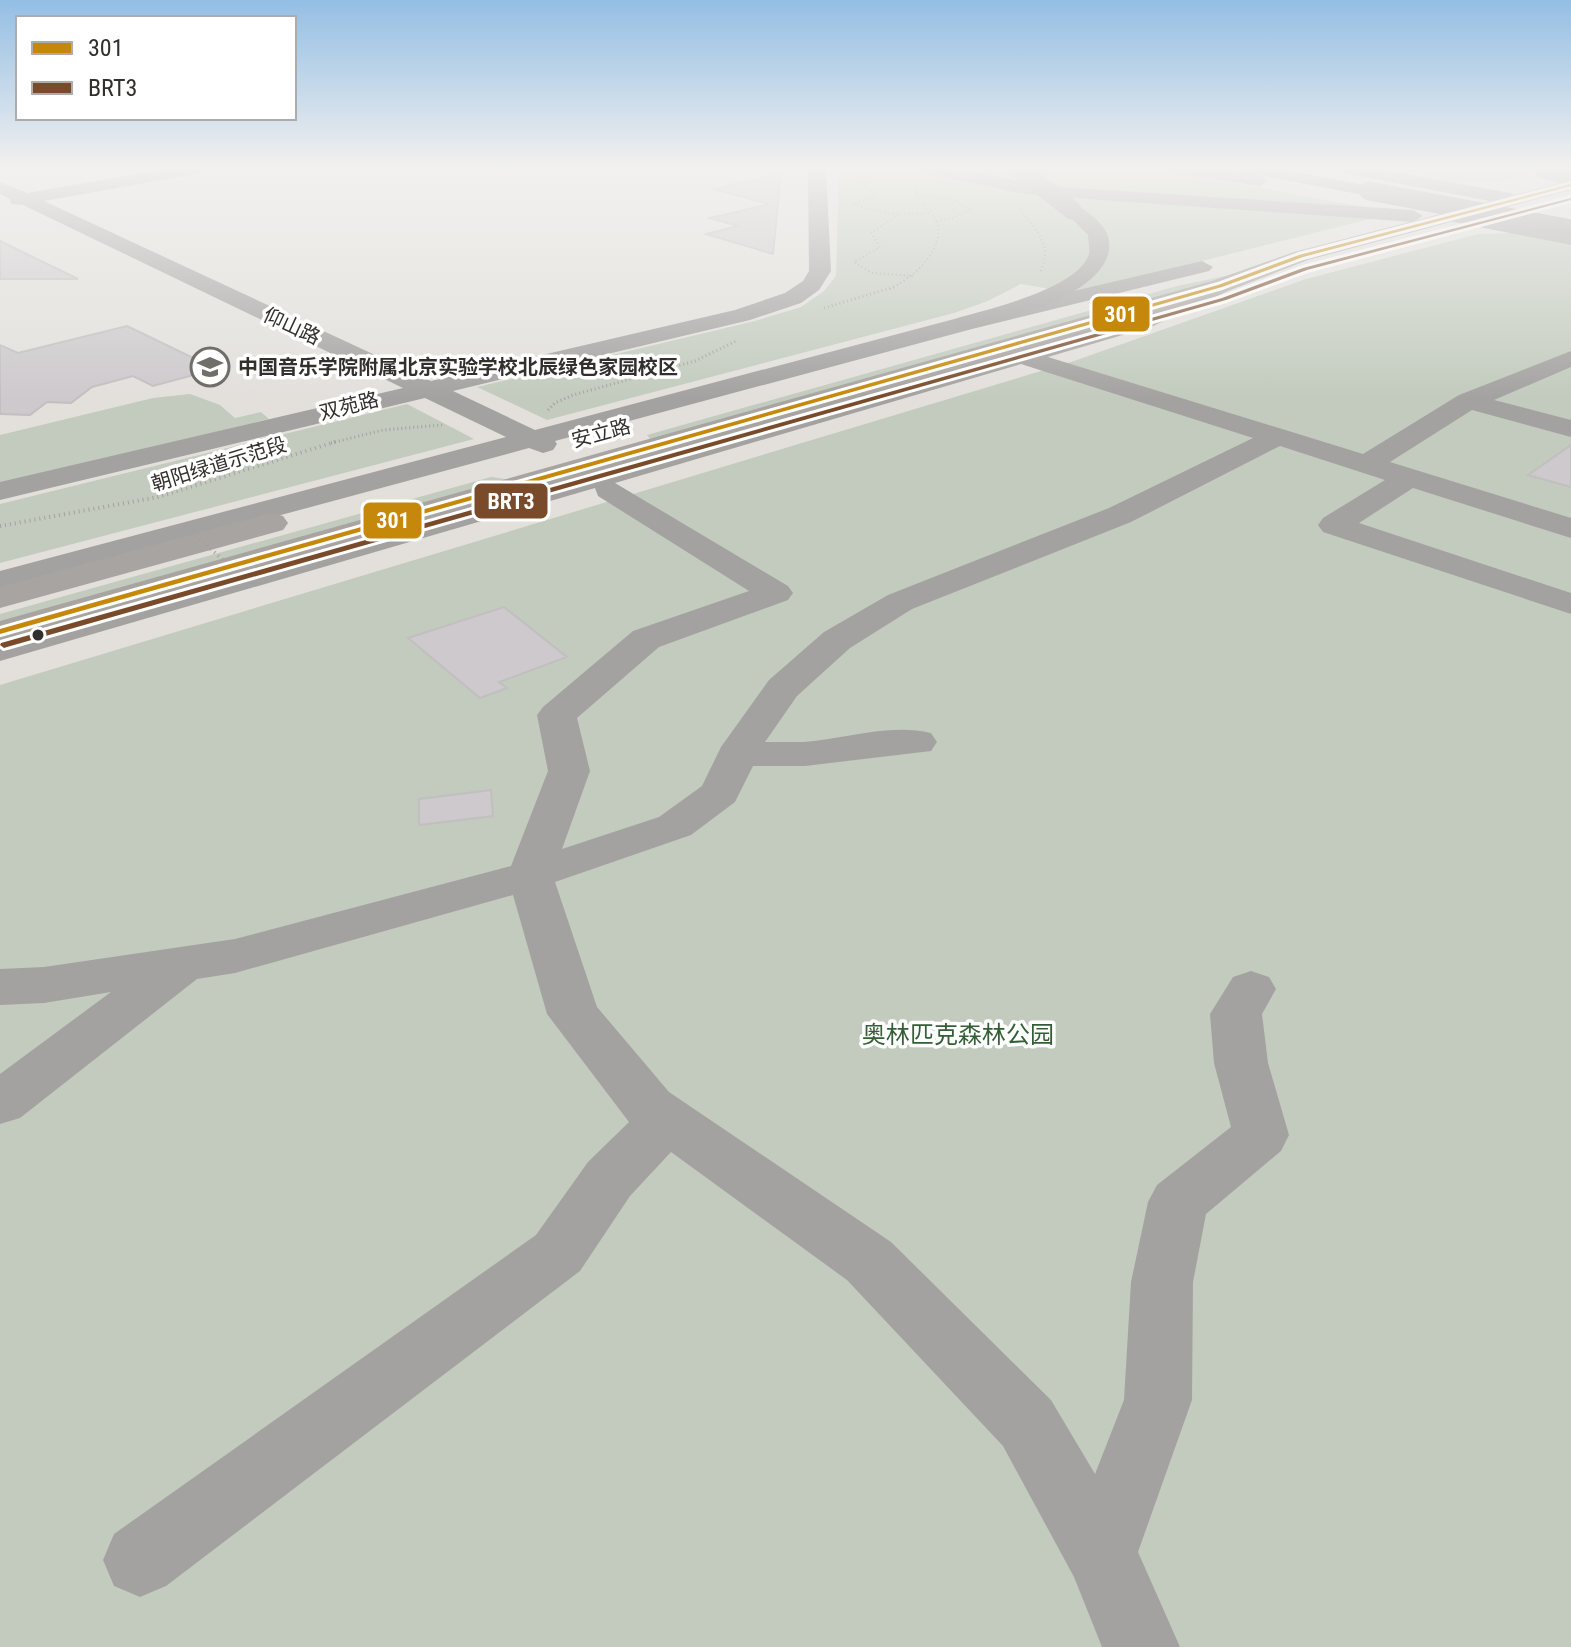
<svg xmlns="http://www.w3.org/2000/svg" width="1571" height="1647" font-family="'Roboto Condensed','Noto Sans SC',sans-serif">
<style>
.green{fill:#c2cbbe}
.building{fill:#cdc9cc;stroke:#c1bfbf;stroke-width:2}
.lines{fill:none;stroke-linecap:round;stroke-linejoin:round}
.path-far2{stroke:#a3a1a0;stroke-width:2;stroke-dasharray:1 3;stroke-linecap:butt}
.path-far1{stroke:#a3a1a0;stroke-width:3;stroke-dasharray:1 3;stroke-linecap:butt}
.path{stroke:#a3a1a0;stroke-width:4;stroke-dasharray:1 4;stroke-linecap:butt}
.minor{fill:#a4a2a0;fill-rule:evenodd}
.major{fill:#a8a4a2;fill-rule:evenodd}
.highway{fill:#a29f9d;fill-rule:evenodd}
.path-bridge{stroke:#a3a1a0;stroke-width:4;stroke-dasharray:1 4;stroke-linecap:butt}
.highway-bridge{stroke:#a29f9d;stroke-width:19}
.bus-1-casing{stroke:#fff;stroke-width:6}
.bus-2-casing{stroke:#fff;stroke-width:6}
.bus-1{fill:#c6880b;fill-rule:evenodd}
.bus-2{fill:#7a4b2a;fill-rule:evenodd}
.bus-dot{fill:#31302d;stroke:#fff;stroke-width:3}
.labels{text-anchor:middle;stroke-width:7;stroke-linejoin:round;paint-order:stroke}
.far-street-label{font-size:20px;fill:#31302d;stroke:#fff}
.far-poi-label{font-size:20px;font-weight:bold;fill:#31302d;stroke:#fff;text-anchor:start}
.park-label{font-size:24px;fill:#345e35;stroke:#fff}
.line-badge{stroke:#fff;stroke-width:3}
.badge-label{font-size:22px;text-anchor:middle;font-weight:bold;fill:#fff}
</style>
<rect width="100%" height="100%" fill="#e3e0dc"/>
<g class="green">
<path d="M 839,168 L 1153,168 L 1380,210 L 1370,219 L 1074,293 L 1021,284 L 988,301 L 954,313 L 547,420 L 477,387 L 755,321 L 801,307 L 824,291 L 836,276 Z"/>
<path d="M 1392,168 L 1552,168 L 1497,183 L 1457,182 Z"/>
<path d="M 1513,233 L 1571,245 L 1571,1647 L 0,1647 L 0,685 L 1074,361 L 1306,279 L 1478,234 Z"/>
<path d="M 1259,269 L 651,440 L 647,435 L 1177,286 Z"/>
<path d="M 190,394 L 220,405 L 235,418 L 261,412 L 269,419 L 0,484 L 0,435 L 153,398 Z"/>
<path d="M 407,404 L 474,439 L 0,563 L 0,504 Z"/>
<path d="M 491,477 L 512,480 L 0,634 L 0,614 Z"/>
</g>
<g class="building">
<path d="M 781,174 L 773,254 L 706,234 L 738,226 L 710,218 L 770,204 L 713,189 Z"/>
<path d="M 0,241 L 78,279 L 0,279 Z"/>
<path d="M 127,326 L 216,369 L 153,386 L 133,376 L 92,387 L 71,403 L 47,402 L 30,415 L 0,414 L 0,345 L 18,353 Z"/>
<path d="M 1571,445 L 1571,487 L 1528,475 Z"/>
<path d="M 504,607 L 567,657 L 499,682 L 507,688 L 480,698 L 408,638 Z"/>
<path d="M 491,790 L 493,816 L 419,825 L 419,799 Z"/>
</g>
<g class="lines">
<g class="path-far2">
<path d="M 908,170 L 881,171 L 860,179 L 875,195 L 853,205 L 891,214 L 930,213"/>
<path d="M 916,195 L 952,199 L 970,209 L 954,218 L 936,221"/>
<path d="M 1018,207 C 1035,229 1054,244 1040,273"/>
<path d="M 898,215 L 871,233 L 880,247 L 854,262 L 872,273 L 913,276"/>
<path d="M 890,289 C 912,278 948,249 936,220 C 932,210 922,203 916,195 L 917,185"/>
</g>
<g class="path-far1">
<path d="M 824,308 L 894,287"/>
<path d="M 548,410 L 555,403 L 573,395 L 695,361 L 736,341"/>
<path d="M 331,443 L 383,430 L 442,425"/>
</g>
<path class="path" d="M 0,526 L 158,497 L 338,441"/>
<g class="minor">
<path d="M 171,168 L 210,168 L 201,173 L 44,201 L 431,381 L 735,310 L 785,293 L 803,281 L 809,271 L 808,168 L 826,168 L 831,271 L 819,290 L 801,303 L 750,320 L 453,391 L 535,430 L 958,318 L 1202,261 L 1213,267 L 1209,271 L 972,329 L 555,441 L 557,444 L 553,450 L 543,453 L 529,448 L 0,591 L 0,571 L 506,437 L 425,398 L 0,500 L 0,482 L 403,388 L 23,205 L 11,204 L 10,199 L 0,194 L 0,182 L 27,193 Z"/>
<path d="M 919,168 C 967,168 1013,182 1060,187 L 1413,210 L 1423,216 L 1413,222 L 1060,197 L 1019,193 L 922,172 Z"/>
<path d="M 1166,168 C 1190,168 1252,166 1269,181 L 1260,186 L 1175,173 Z"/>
<path d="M 1335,168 L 1372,168 L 1511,193 L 1520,199 L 1511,205 L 1344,173 Z"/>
<path d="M 1461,212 L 1571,233 L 1571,245 L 1454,222 L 1451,218 Z"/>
<path d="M 1220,279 L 1231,286 L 1228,291 L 1153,326 L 1048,357 L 1363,454 L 1459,395 L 1571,351 L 1571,367 L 1494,400 L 1571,420 L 1571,437 L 1472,410 L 1390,462 L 1571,518 L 1571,538 L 1413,488 L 1359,523 L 1571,593 L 1571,614 L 1323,532 L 1318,525 L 1323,518 L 1385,480 L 1280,446 L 1131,522 L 912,609 L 850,648 L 797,696 L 765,742 C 778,742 791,742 804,742 C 846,739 889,723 931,733 L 937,742 L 931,751 L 805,766 L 753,766 L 735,802 L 691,835 L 555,882 L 597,1007 L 669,1092 L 891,1242 L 1051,1400 L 1095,1474 L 1124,1400 L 1131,1282 L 1148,1202 L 1157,1185 L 1231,1127 L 1214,1063 L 1210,1014 L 1233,977 L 1251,971 L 1269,977 L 1276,989 L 1262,1014 L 1268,1063 L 1289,1135 L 1281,1151 L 1206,1214 L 1193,1282 L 1192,1400 L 1138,1552 L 1180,1647 L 1102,1647 L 1074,1577 L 1003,1446 L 847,1280 L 671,1152 L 630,1196 L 580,1271 L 166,1586 L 140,1597 L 114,1586 L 103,1560 L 114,1534 L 536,1235 L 588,1162 L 629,1122 L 547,1014 L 513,895 L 235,973 L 197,979 L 20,1118 L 0,1124 L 0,1074 L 111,992 L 44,1003 L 0,1005 L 0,969 L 44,967 L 235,939 L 511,866 L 548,771 L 537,715 L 543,707 L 633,631 L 749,591 L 598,496 L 595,488 L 0,661 L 0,638 L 1137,316 ZM 1021,364 L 1253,438 L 1109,508 L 888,595 L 824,632 L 769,680 L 721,747 L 702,786 L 659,817 L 562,849 L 590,771 L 577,718 L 659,647 L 788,600 L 793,593 L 788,586 L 615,483 Z"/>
</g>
<g class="major">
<path d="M 1571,180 L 1571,190 L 1308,260 L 1228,291 L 0,643 L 0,621 L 1212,281 L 1294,252 Z"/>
<path d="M 272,513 L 283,516 L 288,523 L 283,530 L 0,608 L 0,587 Z"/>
</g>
<g class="highway">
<path d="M 1238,168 L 1275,168 L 1369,186 L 1378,191 L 1369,196 L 1247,173 Z"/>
<path d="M 1072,204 C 1085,208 1104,223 1108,236 C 1123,291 1004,321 966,330 L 958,328 L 954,323 L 958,318 C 989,309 1079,288 1089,254 C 1090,248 1088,240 1088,235 L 1063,210 Z"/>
</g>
<path class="path-bridge" d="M 185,525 L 254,589"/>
<g class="highway-bridge">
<path d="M 1018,168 L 1072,210"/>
<path d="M 1542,168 L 1571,176"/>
<path d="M 1369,191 L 1571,229"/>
</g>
<defs>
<path id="bus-1" d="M 1571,184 L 1571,186 L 1303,257 L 1222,287 L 0,634 L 0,629 L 1218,285 L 1299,255 Z"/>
<path id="bus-2" d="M 1571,198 L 1571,200 L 1307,270 L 1226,300 L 7,647 L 4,648 L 0,645 L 1,643 L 1222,298 L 1303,268 Z"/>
</defs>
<use href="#bus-1" class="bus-1-casing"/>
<use href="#bus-2" class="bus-2-casing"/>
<use href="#bus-1" class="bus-1"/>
<use href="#bus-2" class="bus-2"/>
</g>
<linearGradient id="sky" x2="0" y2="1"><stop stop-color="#94bee4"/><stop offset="0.42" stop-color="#f2f1ef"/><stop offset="1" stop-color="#f2f1ef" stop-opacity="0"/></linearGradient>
<rect width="1571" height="399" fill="url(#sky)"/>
<defs>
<symbol id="school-ring" viewBox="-11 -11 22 22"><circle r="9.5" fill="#fff" stroke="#6f6e6a" stroke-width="1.5"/><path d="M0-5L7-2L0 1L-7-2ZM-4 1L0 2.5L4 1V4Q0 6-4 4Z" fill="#6f6e6a"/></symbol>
</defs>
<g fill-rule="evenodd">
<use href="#school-ring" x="188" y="345" width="44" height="44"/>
</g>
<circle class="bus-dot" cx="38" cy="635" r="7"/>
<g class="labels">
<g class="far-street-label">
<text transform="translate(292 326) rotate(25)" y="7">仰山路</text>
<text transform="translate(349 406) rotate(-14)" y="7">双苑路</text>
<text transform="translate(601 433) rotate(-15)" y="7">安立路</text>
<text transform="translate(219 464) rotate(-17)" y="7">朝阳绿道示范段</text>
</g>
<g class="far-poi-label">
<text x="238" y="374">中国音乐学院附属北京实验学校北辰绿色家园校区</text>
</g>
<g class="park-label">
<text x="958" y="1043">奥林匹克森林公园</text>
</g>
</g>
<g class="line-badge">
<rect x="1091" y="295" width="60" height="38" rx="8" fill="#c6880b"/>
<rect x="473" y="482" width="76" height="38" rx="8" fill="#7a4b2a"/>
<rect x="362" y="501" width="61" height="39" rx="8" fill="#c6880b"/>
</g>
<g class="badge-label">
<text x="1121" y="322">301</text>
<text x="511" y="509">BRT3</text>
<text x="393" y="528">301</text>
</g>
<rect x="16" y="16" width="280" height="104" fill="#ffffff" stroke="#adacab" stroke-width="2"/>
<rect x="32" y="42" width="40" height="12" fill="#c6880b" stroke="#adacab" stroke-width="2"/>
<text x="88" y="56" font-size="24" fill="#31302d">301</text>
<rect x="32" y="82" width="40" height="12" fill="#7a4b2a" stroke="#adacab" stroke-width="2"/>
<text x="88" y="96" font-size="24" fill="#31302d">BRT3</text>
</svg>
